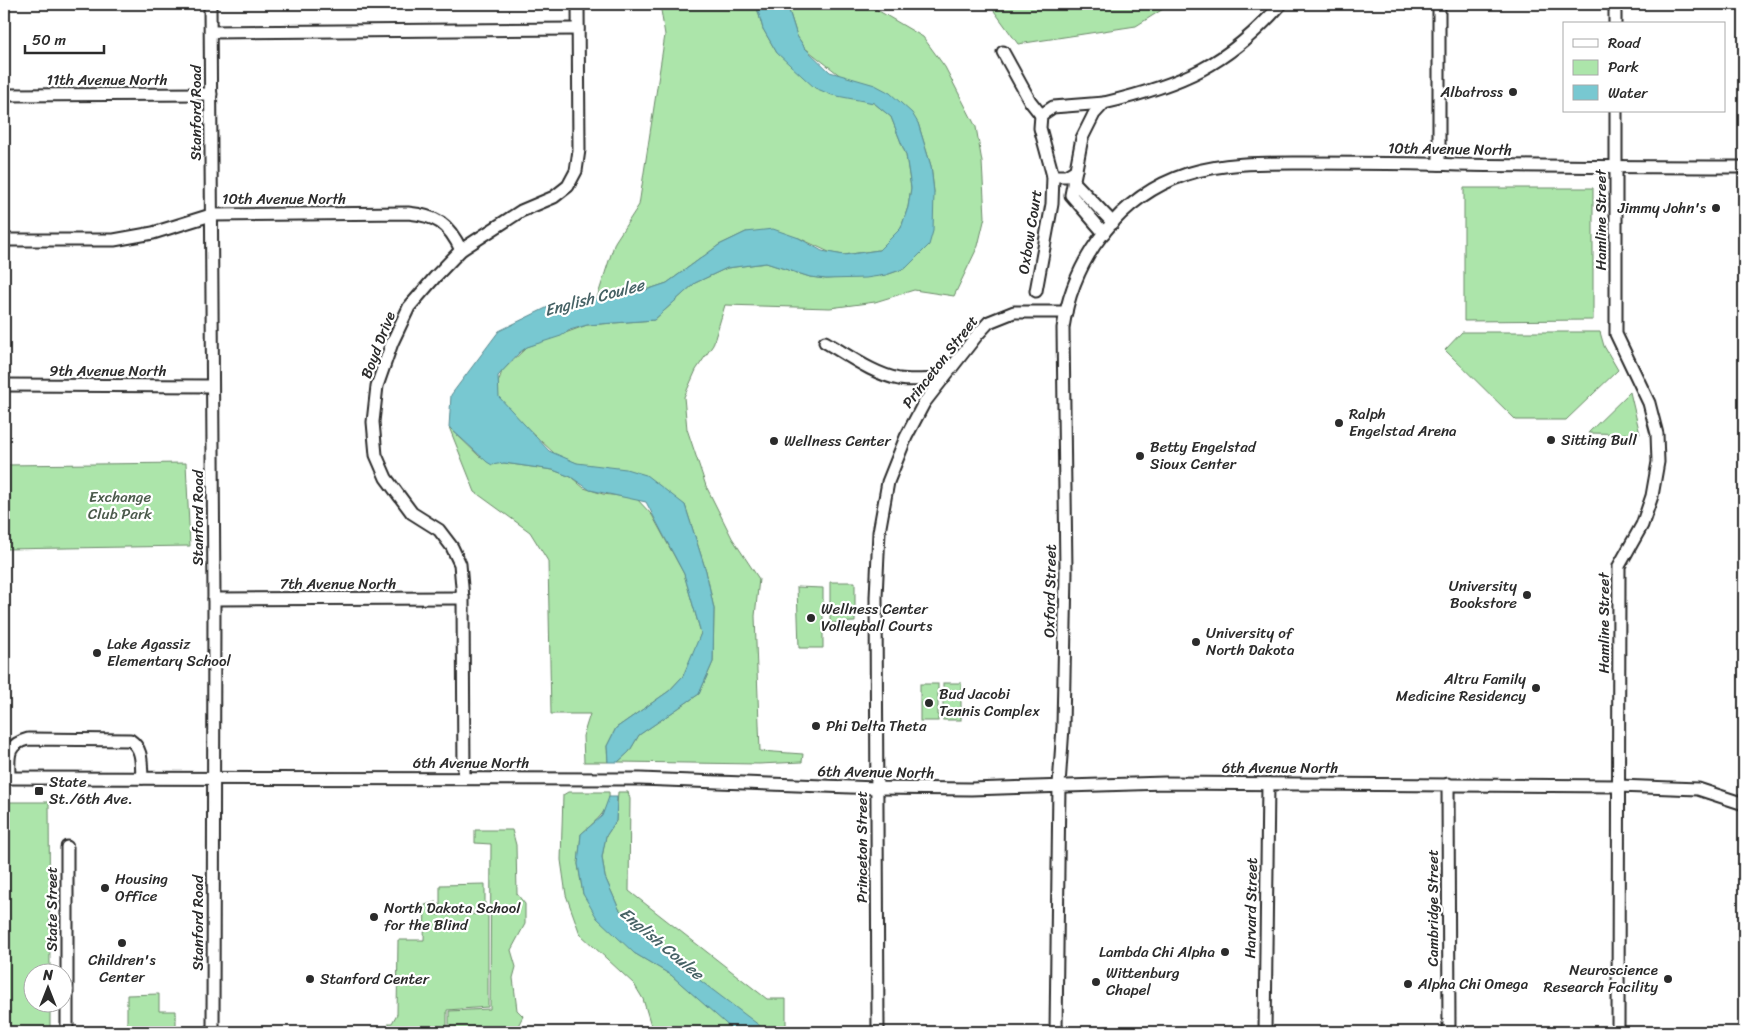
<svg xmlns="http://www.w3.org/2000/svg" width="1748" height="1036" font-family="Sriracha,sans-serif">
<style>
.green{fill:#ace5aa;stroke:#6c886a}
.water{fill:#78c8d1;stroke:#59898f}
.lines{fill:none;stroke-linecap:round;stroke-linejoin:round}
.minor-casing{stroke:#2b2b2b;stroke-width:15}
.minor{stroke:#fff;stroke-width:11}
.poi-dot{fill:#2b2b2b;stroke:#fff;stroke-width:2}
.labels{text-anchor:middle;stroke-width:4.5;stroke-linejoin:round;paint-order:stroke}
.street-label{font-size:15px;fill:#2b2b2b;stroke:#fff}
.poi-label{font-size:15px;fill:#2b2b2b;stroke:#fff;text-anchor:start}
.park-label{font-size:15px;fill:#4b5a4b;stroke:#fff}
.water-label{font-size:16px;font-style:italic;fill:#466265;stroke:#fff}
</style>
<rect width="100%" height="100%" fill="#fff"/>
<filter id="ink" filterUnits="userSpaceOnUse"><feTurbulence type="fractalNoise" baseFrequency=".02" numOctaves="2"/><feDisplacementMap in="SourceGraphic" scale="10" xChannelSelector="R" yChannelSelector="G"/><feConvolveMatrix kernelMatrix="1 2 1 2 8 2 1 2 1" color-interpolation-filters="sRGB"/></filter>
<g filter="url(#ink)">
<g class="green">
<path d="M 660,4 L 756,4 L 763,29 L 777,53 L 793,66 L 859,99 L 874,103 L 891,117 L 906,155 L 911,188 L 908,207 L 901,228 L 879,250 L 844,255 L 831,253 L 799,238 L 746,232 L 719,245 L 667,283 L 649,289 L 597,298 L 615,242 L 639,205 L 665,35 Z"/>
<path d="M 787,4 L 867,4 L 923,37 L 945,67 L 976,127 L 982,162 L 985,217 L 978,246 L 954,296 L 914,290 L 875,302 L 830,308 L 725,305 L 713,345 L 696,370 L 684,397 L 687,429 L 706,486 L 732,538 L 759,579 L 755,616 L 760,751 L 803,754 L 802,762 L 759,764 L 618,762 L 629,752 L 639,735 L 699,694 L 713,662 L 714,609 L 706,571 L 685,505 L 556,455 L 524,425 L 498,397 L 498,383 L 502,371 L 527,347 L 587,325 L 654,320 L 695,283 L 727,268 L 766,263 L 810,277 L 826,279 L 886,275 L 906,268 L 934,192 L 931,166 L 918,123 L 842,77 L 805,48 L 797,36 Z"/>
<path d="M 989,4 L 1171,4 L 1136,26 L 1018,44 Z"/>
<path d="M 1464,188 L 1593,188 L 1593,320 L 1464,321 Z"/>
<path d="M 1462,332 L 1600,332 L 1604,346 L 1618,370 L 1566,420 L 1516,420 L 1445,350 Z"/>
<path d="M 1630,392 L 1640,434 L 1588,433 Z"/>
<path d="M 449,427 L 479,456 L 504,463 L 553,470 L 571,477 L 584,488 L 603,494 L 636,498 L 652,515 L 684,574 L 701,633 L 695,651 L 683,676 L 669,691 L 616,728 L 607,746 L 608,762 L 584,762 L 583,736 L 590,714 L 551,714 L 548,561 L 530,532 L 475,492 Z"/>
<path d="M 186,463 L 190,546 L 4,549 L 4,465 Z"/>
<path d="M 830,582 L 855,582 L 855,622 L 830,623 Z"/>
<path d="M 797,587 L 823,588 L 823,648 L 799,648 Z"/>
<rect x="943" y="683" width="18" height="37"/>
<rect x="920" y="684" width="18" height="37"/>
<path d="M 568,792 L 609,792 C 611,811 593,823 581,834 L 578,864 L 583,894 L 634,953 L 671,975 L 737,1032 L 653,1032 L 643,999 L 634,984 L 580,934 L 566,895 L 561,860 L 563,795 Z"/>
<path d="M 618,792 L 628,792 L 630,799 L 629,891 L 767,999 L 786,999 L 786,1032 L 764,1032 L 685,969 L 619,909 L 605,877 L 602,857 L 606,836 L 616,821 Z"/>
<path d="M 4,802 L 49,802 L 50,973 L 32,974 L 32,1004 L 50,1004 L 50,1032 L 4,1032 Z"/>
<path d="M 475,830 L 512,830 L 516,845 L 517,894 L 525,904 L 525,924 L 511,950 L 516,967 L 513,978 L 517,1010 L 523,1016 L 515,1032 L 449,1032 L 449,1011 L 490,1009 L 491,844 L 475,843 Z"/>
<path d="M 485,884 L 485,912 L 440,912 L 440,885 Z"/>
<path d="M 436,902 L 437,915 L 488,914 L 488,1007 L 447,1010 L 447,1032 L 389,1032 L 389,1023 L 392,1023 L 397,1014 L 398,940 L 424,940 L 425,905 Z"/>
<path d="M 159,994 L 159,1011 L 176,1011 L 176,1026 L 127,1026 L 127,995 Z"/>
</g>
<g class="water">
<path d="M 756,4 L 787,4 L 797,36 L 805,48 L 830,72 L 875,85 L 890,93 L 912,113 L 918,123 L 931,166 L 934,192 L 933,231 L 929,245 L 906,268 L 886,275 L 866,278 L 826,279 L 810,277 L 766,263 L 727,268 L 695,283 L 654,320 L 587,325 L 570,330 L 561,336 L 527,347 L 519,353 L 498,376 L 499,397 L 549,451 L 577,463 L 626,469 L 646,475 L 685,505 L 706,571 L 714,609 L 713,662 L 699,694 L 639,735 L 629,752 L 618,762 L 608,762 L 607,746 L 616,728 L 669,691 L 683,676 L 701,633 L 684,574 L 646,502 L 590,490 L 571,477 L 553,470 L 504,463 L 492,465 L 487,462 L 449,427 L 451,395 L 499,331 L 548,307 L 649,289 L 667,283 L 719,245 L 746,232 L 773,229 L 799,238 L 822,251 L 844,255 L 879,250 L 901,228 L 908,207 L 911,188 L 906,155 L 891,117 L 874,103 L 832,95 L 815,88 L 777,53 L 763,29 Z"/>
<path d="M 609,797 L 617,797 L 616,821 L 606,836 L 602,857 L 605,877 L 619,909 L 685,969 L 768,1032 L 737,1032 L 733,1030 L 671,975 L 634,953 L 597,918 L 583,894 L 578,864 L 581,834 L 602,816 Z"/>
</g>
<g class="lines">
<defs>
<g id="minor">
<path d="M 210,4 L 214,599 L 213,1032"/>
<path d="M 1439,4 L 1439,164"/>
<path d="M 1615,4 L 1615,24"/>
<path d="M 211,32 L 578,29"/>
<path d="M 1003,52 L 1030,101 L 1041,115"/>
<path d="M 4,95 L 211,94"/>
<path d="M 1616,111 L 1616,334 L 1649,403 L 1657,434 L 1658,462 L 1652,496 L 1642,525 L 1619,566 L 1618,1032"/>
<path d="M 1053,176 L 1040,128 L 1041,115 L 1053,107 L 1104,103"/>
<path d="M 1073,181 L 1113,223"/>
<path d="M 1104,233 L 1071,195 L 1082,138 L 1094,114 L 1104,103 C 1181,85 1228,65 1281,4"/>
<path d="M 4,240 L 114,240 L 153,233 L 211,215 L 408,213 C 437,216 448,223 461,250"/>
<path d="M 1036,291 L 1052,204 L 1053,176 L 1066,176 L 1076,170"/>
<path d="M 825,342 C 848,355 873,374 899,379 C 913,381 929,379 943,379"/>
<path d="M 4,385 L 212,386"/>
<path d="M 214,599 L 463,598"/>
<path d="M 4,778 L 640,779 L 877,788 L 971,789 L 1165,783 L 1618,786 L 1698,789 L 1744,804"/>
<path d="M 9,778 C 9,757 5,745 28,739 L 130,740 C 143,749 141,762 142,778"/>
<path d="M 464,778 L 463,598 L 460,564 L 452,547 L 439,530 L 412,513 L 386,478 L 376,455 L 373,422 L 377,386 L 392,343 L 409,307 L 436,276 L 461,250 L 521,211 L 554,197 L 568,186 L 576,171 L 579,150 L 578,4"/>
<path d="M 1448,784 L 1449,1032"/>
<path d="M 67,1032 L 67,847"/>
<path d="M 878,1032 L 876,597 L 879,532 L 888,482 L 906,437 L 924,403 L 977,335 L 989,322 L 1014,312 L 1066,312"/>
<path d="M 1056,1032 L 1059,785 L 1063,727 L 1066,572 L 1063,328 C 1073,259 1119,196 1187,174 C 1225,162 1266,163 1305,163 C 1344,163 1382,163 1421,164 C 1529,167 1636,167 1744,167"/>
<path d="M 1265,1032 L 1268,784"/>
</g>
</defs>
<use href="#minor" class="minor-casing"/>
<use href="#minor" class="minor"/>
</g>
</g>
<g class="poi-dot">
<circle cx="1513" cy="92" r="5"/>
<circle cx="1716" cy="208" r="5"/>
<circle cx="1339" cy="423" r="5"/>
<circle cx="1551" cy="440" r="5"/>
<circle cx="774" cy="441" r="5"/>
<circle cx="1140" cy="456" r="5"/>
<circle cx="1527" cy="595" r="5"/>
<circle cx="811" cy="618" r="5"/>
<circle cx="1196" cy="642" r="5"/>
<circle cx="97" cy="653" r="5"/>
<circle cx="1536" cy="688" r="5"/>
<circle cx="929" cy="703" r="5"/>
<circle cx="816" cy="726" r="5"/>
<rect x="34" y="786" width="10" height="10" rx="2.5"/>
<circle cx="105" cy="888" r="5"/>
<circle cx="374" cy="917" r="5"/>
<circle cx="122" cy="943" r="5"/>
<circle cx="1225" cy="952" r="5"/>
<circle cx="310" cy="979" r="5"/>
<circle cx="1668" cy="979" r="5"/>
<circle cx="1096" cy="982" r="5"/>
<circle cx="1408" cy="984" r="5"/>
</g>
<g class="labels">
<g class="street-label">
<text x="107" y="85">11th Avenue North</text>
<text transform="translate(196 113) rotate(-90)" y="5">Stanford Road</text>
<text transform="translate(1450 149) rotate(1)" y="5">10th Avenue North</text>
<text x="284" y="204">10th Avenue North</text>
<text transform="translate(1601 220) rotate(-90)" y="5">Hamline Street</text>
<text transform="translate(1030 232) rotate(-81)" y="5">Oxbow Court</text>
<text transform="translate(378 345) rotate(-69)" y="5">Boyd Drive</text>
<text transform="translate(940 362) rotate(-52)" y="5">Princeton Street</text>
<text x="108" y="376">9th Avenue North</text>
<text transform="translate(198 518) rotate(-90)" y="5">Stanford Road</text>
<text x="338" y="589">7th Avenue North</text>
<text transform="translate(1050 591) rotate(-89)" y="5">Oxford Street</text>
<text transform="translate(1604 623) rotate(-90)" y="5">Hamline Street</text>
<text x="471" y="768">6th Avenue North</text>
<text x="1280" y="773">6th Avenue North</text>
<text transform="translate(876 772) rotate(1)" y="5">6th Avenue North</text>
<text transform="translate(862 847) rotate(-90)" y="5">Princeton Street</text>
<text transform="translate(1251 908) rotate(-89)" y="5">Harvard Street</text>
<text transform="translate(1433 908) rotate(-90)" y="5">Cambridge Street</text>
<text transform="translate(52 909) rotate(-90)" y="5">State Street</text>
<text transform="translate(198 923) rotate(-90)" y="5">Stanford Road</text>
</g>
<g class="poi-label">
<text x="1503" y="97" text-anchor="end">Albatross</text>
<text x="1706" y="213" text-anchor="end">Jimmy John's</text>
<text x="1349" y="419">Ralph<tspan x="1349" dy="17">Engelstad Arena</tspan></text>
<text x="1561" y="445">Sitting Bull</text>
<text x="784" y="446">Wellness Center</text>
<text x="1150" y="452">Betty Engelstad<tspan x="1150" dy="17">Sioux Center</tspan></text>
<text x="1517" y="591" text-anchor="end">University<tspan x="1517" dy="17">Bookstore</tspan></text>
<text x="821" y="614">Wellness Center<tspan x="821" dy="17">Volleyball Courts</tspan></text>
<text x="1206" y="638">University of<tspan x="1206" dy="17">North Dakota</tspan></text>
<text x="107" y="649">Lake Agassiz<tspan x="107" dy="17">Elementary School</tspan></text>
<text x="1526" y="684" text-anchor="end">Altru Family<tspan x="1526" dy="17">Medicine Residency</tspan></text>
<text x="939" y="699">Bud Jacobi<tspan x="939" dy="17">Tennis Complex</tspan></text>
<text x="826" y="731">Phi Delta Theta</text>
<text x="49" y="787">State<tspan x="49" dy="17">St./6th Ave.</tspan></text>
<text x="115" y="884">Housing<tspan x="115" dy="17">Office</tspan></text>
<text x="384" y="913">North Dakota School<tspan x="384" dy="17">for the Blind</tspan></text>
<text x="1215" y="957" text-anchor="end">Lambda Chi Alpha</text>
<text x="122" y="965" text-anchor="middle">Children's<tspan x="122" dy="17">Center</tspan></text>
<text x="1658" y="975" text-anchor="end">Neuroscience<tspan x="1658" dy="17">Research Facility</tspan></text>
<text x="1106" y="978">Wittenburg<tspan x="1106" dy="17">Chapel</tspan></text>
<text x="320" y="984">Stanford Center</text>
<text x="1418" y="989">Alpha Chi Omega</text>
</g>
<g class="park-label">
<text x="120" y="502">Exchange<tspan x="120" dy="17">Club Park</tspan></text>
</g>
<g class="water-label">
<text transform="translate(594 297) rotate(-15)" y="6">English Coulee</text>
<text transform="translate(662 943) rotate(40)" y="6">English Coulee</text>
</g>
</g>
<rect width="1748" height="1036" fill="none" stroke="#fff" stroke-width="20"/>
<rect x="10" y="10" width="1728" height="1016" fill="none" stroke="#2b2b2b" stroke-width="2" filter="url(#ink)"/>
<rect x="1563" y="22" width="162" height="90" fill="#ffffff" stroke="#aaaaaa"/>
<rect x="1573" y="39" width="25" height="8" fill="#ffffff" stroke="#aaaaaa"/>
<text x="1608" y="48" font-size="15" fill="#2b2b2b">Road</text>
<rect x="1573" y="60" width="25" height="15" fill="#ace5aa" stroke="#aaaaaa"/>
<text x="1608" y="72" font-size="15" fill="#2b2b2b">Park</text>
<rect x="1573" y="85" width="25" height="15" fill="#78c8d1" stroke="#aaaaaa"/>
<text x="1608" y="98" font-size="15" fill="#2b2b2b">Water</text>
<g transform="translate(48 988)"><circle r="24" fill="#ffffff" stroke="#aaaaaa"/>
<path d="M0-4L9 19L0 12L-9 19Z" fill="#2b2b2b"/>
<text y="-8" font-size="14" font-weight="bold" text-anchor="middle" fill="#2b2b2b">N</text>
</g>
<path d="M25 45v8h79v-8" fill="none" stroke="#2b2b2b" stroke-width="2.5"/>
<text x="32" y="45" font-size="15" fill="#2b2b2b" stroke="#ffffff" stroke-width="4" paint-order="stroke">50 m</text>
</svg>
